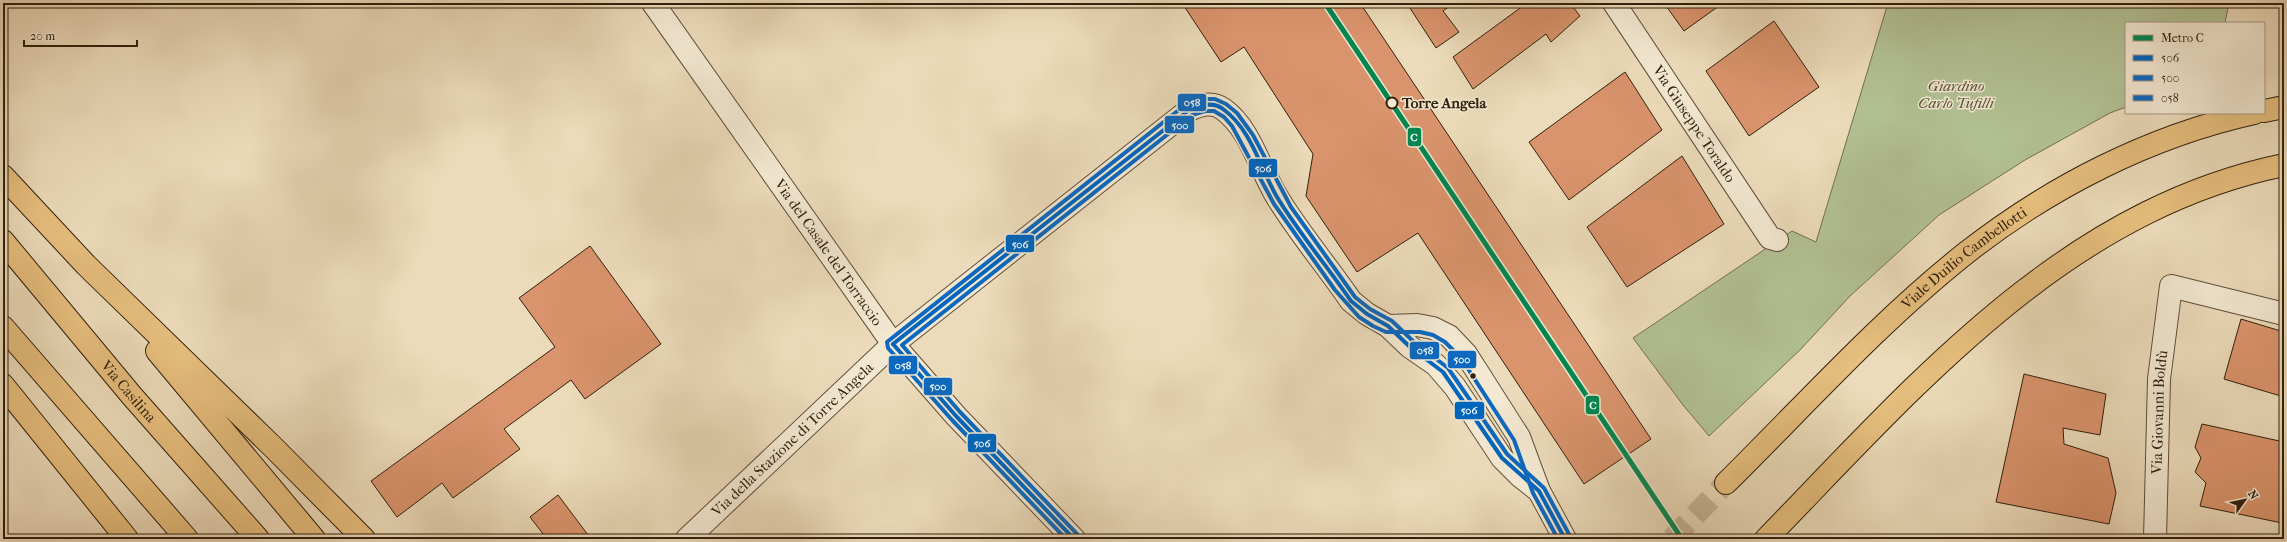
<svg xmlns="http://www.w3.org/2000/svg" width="2287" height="542" font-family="'IM FELL French Canon',serif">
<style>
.green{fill:#b2c194;stroke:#717050}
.building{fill:#da946d;stroke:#30200c}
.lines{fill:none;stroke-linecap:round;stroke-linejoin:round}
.major-tunnel{stroke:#c6b697;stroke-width:22;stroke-dasharray:22 11;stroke-linecap:butt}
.minor-casing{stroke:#5f4f38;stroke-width:24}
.major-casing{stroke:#30200c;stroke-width:24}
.minor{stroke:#f3e8d2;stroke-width:22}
.major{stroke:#e6be7d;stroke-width:22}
.bus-1-casing{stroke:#f3e8d2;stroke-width:7}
.bus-2-casing{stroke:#f3e8d2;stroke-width:7}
.bus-3-casing{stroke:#f3e8d2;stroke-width:7}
.bus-1{stroke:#0065bd;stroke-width:4}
.bus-2{stroke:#0c69bf;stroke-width:4}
.bus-3{stroke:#0c69bf;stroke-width:4}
.metro-1-casing{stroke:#f3e8d2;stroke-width:8}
.metro-1{stroke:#008751;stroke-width:5}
.stop-dot{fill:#f3e8d2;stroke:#30200c;stroke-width:2}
.bus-dot{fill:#30200c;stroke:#f3e8d2;stroke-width:1.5}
.labels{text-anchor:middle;stroke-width:3;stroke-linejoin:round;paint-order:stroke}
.park-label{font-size:15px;font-style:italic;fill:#575035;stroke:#f3e8d2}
.stop-label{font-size:15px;font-weight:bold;fill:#30200c;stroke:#f3e8d2;text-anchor:start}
.street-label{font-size:15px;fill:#30200c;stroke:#f3e8d2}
.line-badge{stroke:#f3e8d2;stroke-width:1.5}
.badge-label{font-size:11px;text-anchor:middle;font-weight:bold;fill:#fff}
</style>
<rect width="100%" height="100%" fill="#ecdbba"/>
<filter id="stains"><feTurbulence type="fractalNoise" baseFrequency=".005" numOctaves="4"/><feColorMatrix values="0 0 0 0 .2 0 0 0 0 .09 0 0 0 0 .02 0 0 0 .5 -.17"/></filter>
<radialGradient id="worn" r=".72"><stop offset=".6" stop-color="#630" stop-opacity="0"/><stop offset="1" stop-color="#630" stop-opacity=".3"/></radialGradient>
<path class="green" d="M 1888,3 L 2229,3 L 2225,23 L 2126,23 L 2126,107 L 2110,113 L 2025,160 L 1939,215 L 1850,296 L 1800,350 L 1709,436 L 1683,405 L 1633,338 L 1792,231 L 1816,242 Z"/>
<g class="building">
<path d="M 1182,3 L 1360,3 L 1651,439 L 1584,484 L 1418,233 L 1357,272 L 1306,196 L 1313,154 L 1244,47 L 1221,62 Z"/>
<path d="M 1411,3 L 1454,3 L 1443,11 L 1459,32 L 1436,48 L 1408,5 Z"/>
<path d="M 1527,3 L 1570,3 L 1580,16 L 1551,42 L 1546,34 L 1473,89 L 1453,57 Z"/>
<path d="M 1664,3 L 1723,3 L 1684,31 Z"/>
<path d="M 1774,21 L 1819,87 L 1749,136 L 1706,71 Z"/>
<path d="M 1625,72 L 1662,130 L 1569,200 L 1529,142 Z"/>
<path d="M 1682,156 L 1724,224 L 1627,287 L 1587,227 Z"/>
<path d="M 590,246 L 661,344 L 585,399 L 571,380 L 504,429 L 520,449 L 453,498 L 442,483 L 397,517 L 371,481 L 555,347 L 519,298 Z"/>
<path d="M 2241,319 L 2284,332 L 2284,397 L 2224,379 Z"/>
<path d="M 2024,374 L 2106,394 L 2100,435 L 2063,428 L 2064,444 L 2108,458 L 2116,493 L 2109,524 L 1996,502 Z"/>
<path d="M 2202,424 L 2284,442 L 2284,516 L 2282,523 L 2200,506 L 2206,483 L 2195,472 L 2201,458 L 2195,447 Z"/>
<path d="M 558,495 L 591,539 L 547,539 L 530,517 Z"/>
</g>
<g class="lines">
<path class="major-tunnel" d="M 1672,539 L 1726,483"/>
<defs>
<g id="minor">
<path id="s1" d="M 653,3 L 893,344 L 956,416 L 1074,539"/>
<path id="s2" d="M 1614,3 L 1770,238 L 1777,240"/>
<path d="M 1388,326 L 1417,325 L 1433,328 L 1449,336 L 1466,354 L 1519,437 L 1539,491 L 1565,539"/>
<path id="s3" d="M 687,539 L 893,344 L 1189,110 C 1200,105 1212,101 1223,109 C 1250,128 1260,169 1277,197 C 1299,233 1327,266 1351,301 L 1367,314 L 1388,326 L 1410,347 L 1436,365 L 1455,387 L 1502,458 L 1520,476 L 1539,491"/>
<path id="s4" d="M 2155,539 L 2159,379 L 2171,286 L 2284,314"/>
</g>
<g id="major">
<path d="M 2264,111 L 2284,107"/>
<path d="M 3,176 L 86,265 L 274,448 L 364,539"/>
<path id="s5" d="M 3,241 L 132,396 L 258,539"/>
<path d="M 3,327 L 187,539"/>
<path d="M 157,351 L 314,539"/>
<path d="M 3,385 L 127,539"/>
<path id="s6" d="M 1726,483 C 1804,406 1880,321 1966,253 C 2050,187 2150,136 2254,113"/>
<path d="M 1766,539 C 1916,385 2064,210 2284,165"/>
</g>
</defs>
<use href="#minor" class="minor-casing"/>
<use href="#major" class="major-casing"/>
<use href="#minor" class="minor"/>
<use href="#major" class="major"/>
<defs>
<g id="bus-1">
<path d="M 893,344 L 1189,110 C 1200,105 1213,101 1223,109 C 1252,130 1260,168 1277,197 C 1299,233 1327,266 1351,301 L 1367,314 L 1388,326 L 1410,347 L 1443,372 L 1502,458 L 1539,491 L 1565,539"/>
<path d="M 893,344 L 956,416 L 1074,539"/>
</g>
<path id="bus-2" d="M 1078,535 L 960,412 L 902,345 L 1192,115 L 1205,111 L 1214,111 L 1224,117 L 1232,126 L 1274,204 L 1335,290 L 1359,317 L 1373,326 L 1386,332 L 1420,332 L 1433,335 L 1445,342 L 1461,358 L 1514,440 L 1533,493 L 1558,539"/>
<path id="bus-3" d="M 1066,539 L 952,420 L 888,348 L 887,342 L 1185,105 L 1201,99 L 1215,99 L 1226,104 L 1237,113 L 1253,135 L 1291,207 L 1355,297 L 1370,309 L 1392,321 L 1414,342 L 1448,368 L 1507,454 L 1544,488 L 1570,536"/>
</defs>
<use href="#bus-1" class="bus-1-casing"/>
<use href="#bus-2" class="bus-2-casing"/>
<use href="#bus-3" class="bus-3-casing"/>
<use href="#bus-1" class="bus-1"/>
<use href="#bus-2" class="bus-2"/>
<use href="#bus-3" class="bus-3"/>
<defs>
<path id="metro-1" d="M 1325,3 L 1682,539"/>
</defs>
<use href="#metro-1" class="metro-1-casing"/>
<use href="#metro-1" class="metro-1"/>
</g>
<circle class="stop-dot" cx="1392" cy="103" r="5.5"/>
<circle class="bus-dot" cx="1473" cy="376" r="3.5"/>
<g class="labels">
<g class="park-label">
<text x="1956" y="91">Giardino<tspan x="1956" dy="17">Carlo Tufilli</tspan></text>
</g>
<g class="stop-label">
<text x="1402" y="108">Torre Angela</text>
</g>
<g class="street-label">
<text dy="5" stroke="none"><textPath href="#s2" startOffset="145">Via Giuseppe Toraldo</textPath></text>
<text dy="5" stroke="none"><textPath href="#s1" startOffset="305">Via del Casale del Torraccio</textPath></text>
<text dy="5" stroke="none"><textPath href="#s6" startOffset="328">Viale Duilio Cambellotti</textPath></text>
<text dy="5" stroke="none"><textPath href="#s5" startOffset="196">Via Casilina</textPath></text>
<text dy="5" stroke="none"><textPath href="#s4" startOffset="127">Via Giovanni Boldù</textPath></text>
<text dy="5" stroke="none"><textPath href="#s3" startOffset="145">Via della Stazione di Torre Angela</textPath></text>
</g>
</g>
<g class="line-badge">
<rect x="1177" y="93" width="30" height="19" rx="4" fill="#0c69bf"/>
<rect x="1164" y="115" width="31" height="19" rx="4" fill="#0c69bf"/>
<rect x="1407" y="127" width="15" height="20" rx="4" fill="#008751"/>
<rect x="1248" y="158" width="30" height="20" rx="4" fill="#0065bd"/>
<rect x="1005" y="234" width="30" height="19" rx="4" fill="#0065bd"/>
<rect x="1409" y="341" width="31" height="19" rx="4" fill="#0c69bf"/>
<rect x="1447" y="350" width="30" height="19" rx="4" fill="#0c69bf"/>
<rect x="888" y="355" width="30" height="20" rx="4" fill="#0c69bf"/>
<rect x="923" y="377" width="30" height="19" rx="4" fill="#0c69bf"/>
<rect x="1585" y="395" width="15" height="20" rx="4" fill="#008751"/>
<rect x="1454" y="401" width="31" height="19" rx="4" fill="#0065bd"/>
<rect x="967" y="433" width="30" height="20" rx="4" fill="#0065bd"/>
</g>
<g class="badge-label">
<text x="1192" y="106">058</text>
<text x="1180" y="129">500</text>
<text x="1414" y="141">C</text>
<text x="1263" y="172">506</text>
<text x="1020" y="248">506</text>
<text x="1425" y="354">058</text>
<text x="1462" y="363">500</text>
<text x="903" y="369">058</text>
<text x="938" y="390">500</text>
<text x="1593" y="409">C</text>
<text x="1469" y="414">506</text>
<text x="982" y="447">506</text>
</g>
<rect width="2287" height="542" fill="none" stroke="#ecdbba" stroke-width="16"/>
<rect x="4" y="4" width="2279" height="534" fill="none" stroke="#30200c" stroke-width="2"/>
<rect x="8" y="8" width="2271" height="526" fill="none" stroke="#30200c"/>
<rect x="2125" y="22" width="140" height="92" fill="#f3e8d2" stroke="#a59883"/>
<rect x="2133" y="35" width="20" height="6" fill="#008751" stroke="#a59883"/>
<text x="2161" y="42" font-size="12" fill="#30200c">Metro C</text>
<rect x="2133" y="55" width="20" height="6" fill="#0065bd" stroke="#a59883"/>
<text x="2161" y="62" font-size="12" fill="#30200c">506</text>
<rect x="2133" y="75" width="20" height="6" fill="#0c69bf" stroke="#a59883"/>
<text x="2161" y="82" font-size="12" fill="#30200c">500</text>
<rect x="2133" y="95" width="20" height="6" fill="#0c69bf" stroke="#a59883"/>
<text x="2161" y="102" font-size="12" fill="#30200c">058</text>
<g transform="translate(2245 500) rotate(57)" stroke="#f3e8d2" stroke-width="3" paint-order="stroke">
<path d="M0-3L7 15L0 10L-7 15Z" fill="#30200c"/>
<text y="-6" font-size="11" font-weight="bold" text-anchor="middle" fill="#30200c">N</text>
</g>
<path d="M24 40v6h113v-6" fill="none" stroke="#30200c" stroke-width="2"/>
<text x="30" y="40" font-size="12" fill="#30200c" stroke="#f3e8d2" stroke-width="3" paint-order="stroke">20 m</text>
<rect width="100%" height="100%" filter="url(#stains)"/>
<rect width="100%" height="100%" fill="url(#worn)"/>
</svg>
